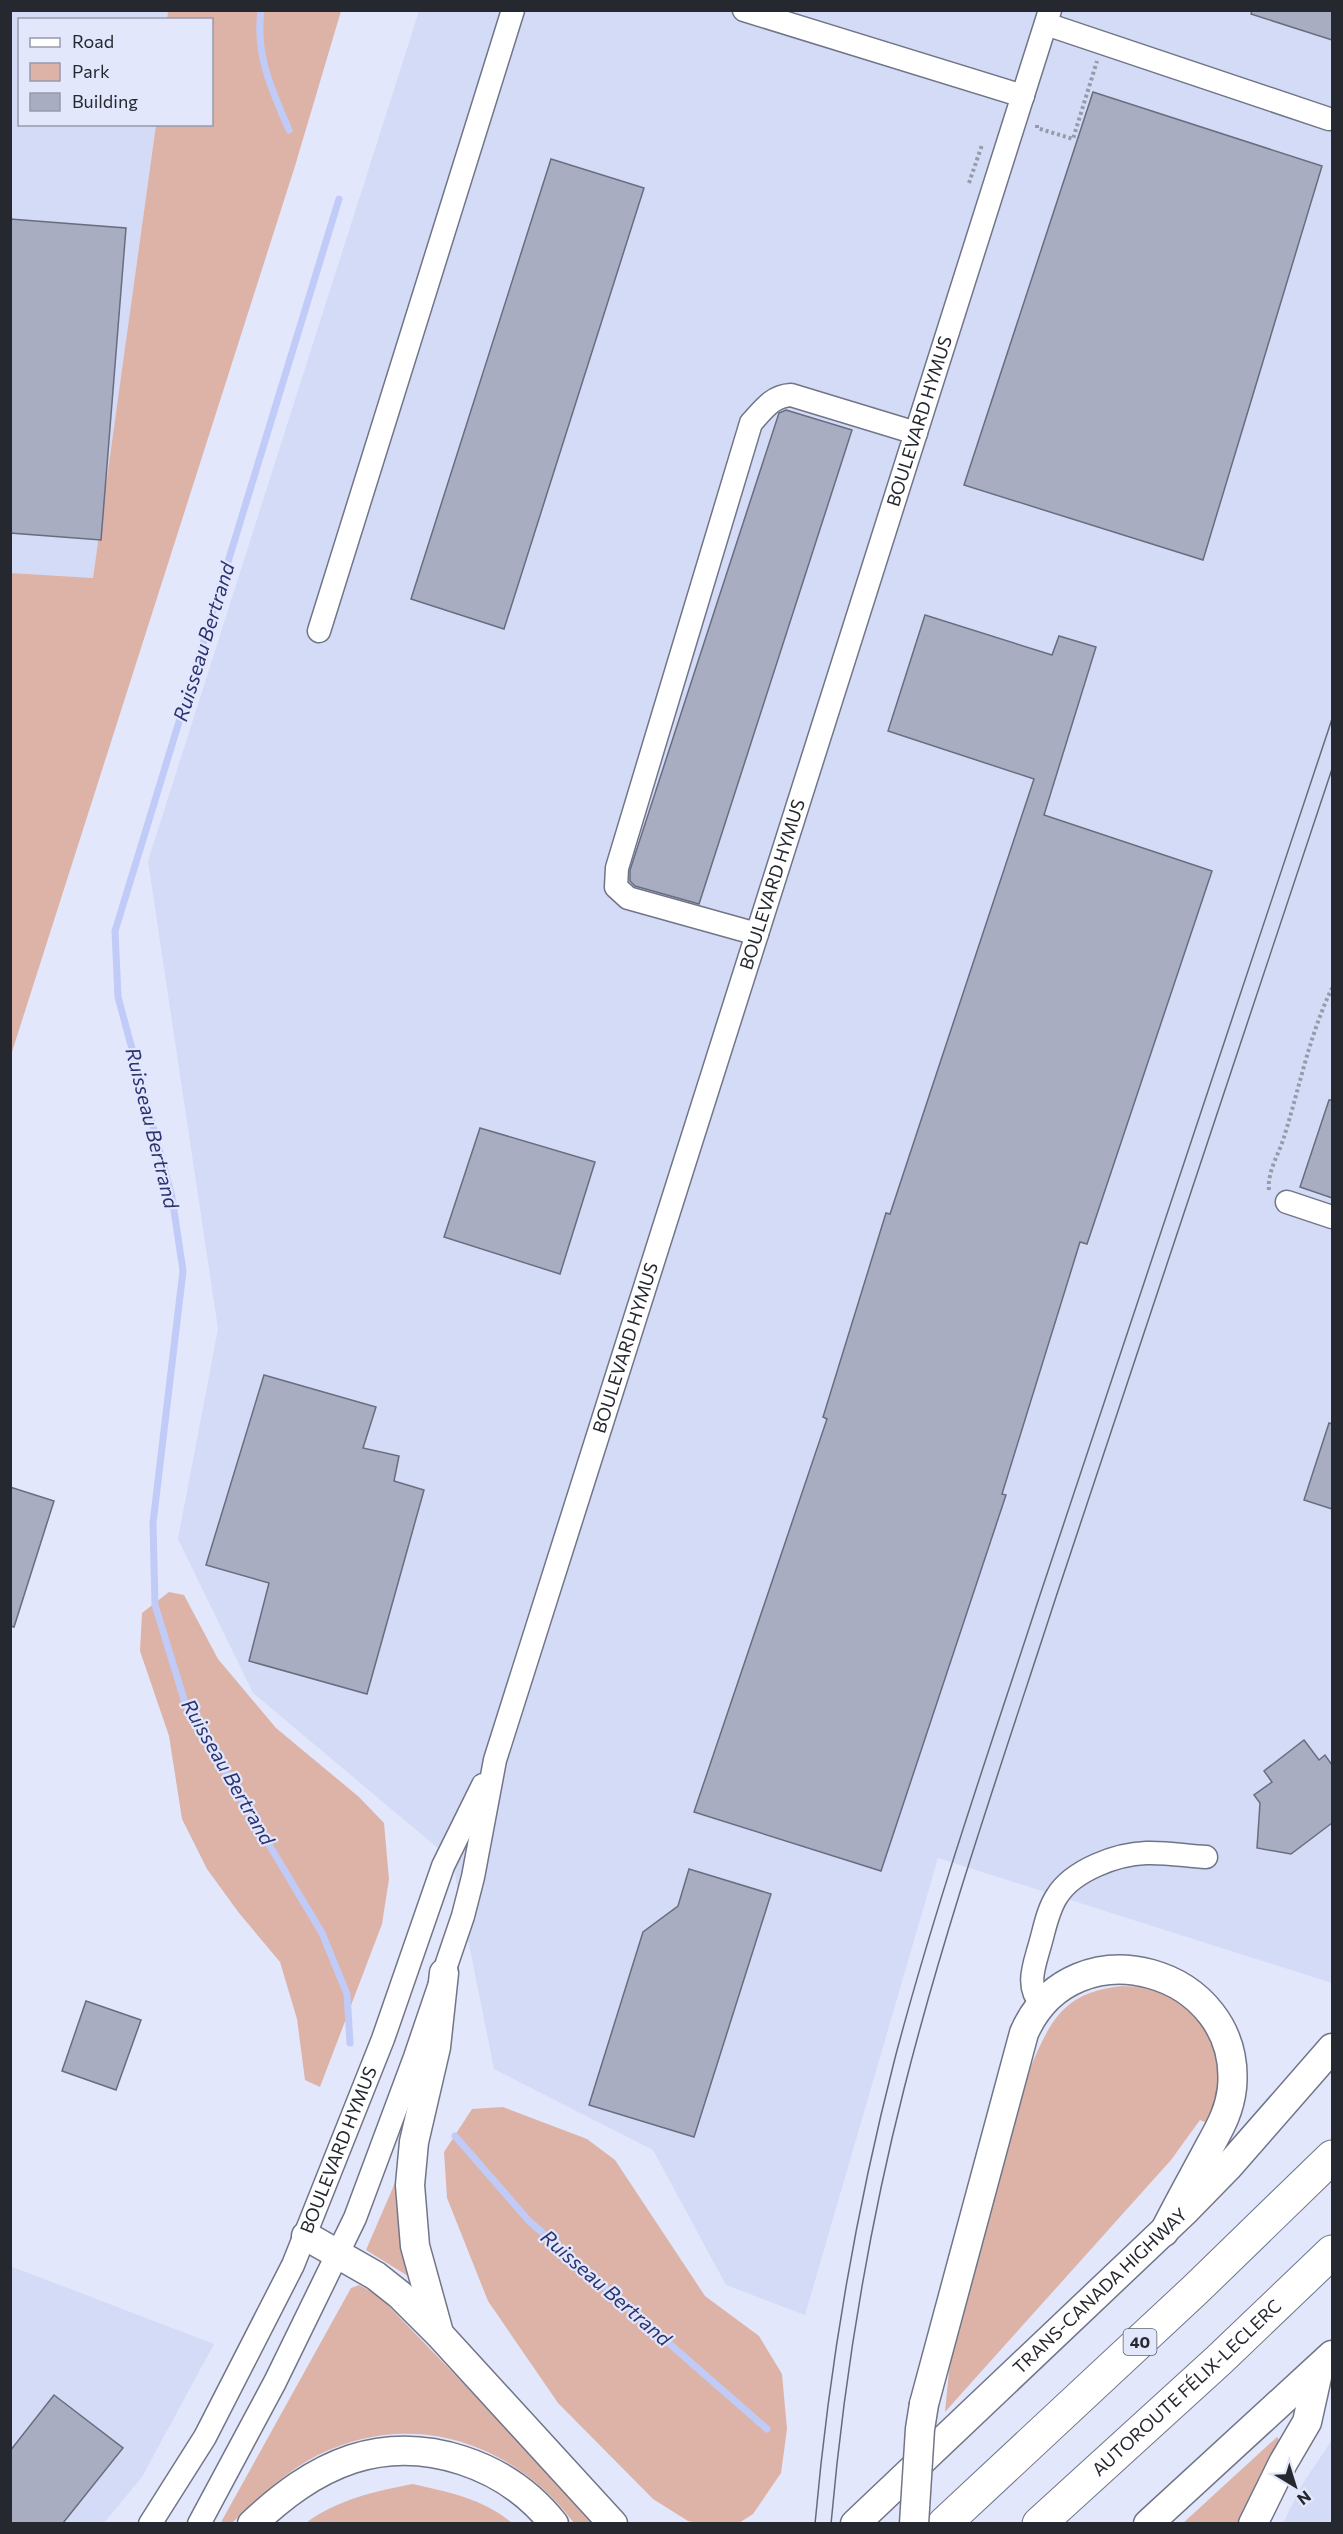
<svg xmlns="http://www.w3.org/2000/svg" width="1343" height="2534" font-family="Commissioner,sans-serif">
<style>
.built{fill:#d4dbf7}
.green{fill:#ddb3a8}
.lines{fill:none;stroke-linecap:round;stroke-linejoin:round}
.stream{stroke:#c0cbf7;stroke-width:7}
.building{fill:#a8adc1;stroke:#686d7f;stroke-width:1.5}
.minor-casing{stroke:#717588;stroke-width:25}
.major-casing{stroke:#717588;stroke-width:31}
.highway-casing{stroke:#717588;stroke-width:35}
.path{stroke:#969aa9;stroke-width:4;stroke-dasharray:3 3;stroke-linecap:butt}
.minor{stroke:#fff;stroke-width:22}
.major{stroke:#fff;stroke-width:28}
.highway{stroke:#fff;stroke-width:33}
.tram{stroke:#686b78;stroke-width:1.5}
.major-bridge-casing{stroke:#717588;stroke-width:31;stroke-linecap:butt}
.major-bridge{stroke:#fff;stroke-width:28}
.labels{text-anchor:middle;stroke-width:4.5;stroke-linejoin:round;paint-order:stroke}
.shield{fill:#e2e7fc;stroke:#5e616d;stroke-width:1.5}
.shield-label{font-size:16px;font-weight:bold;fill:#262830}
.street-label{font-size:18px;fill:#262830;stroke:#e2e7fc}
.water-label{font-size:20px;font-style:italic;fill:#2b3372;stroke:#e2e7fc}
</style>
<rect width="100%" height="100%" fill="#e2e7fc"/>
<g class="built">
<path d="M 10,11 L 168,11 L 167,19 L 20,20 L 20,124 L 156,125 L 93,578 L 11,573 Z"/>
<path d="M 419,11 L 1332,11 L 1332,1983 L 938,1858 L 805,2315 L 726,2285 L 653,2150 L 494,2069 L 452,1860 L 253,1693 L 178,1539 L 218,1329 L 148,861 Z"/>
<path d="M 10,2266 L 214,2344 L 142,2477 L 104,2523 L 11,2523 Z"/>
<path d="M 1332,2440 L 1332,2523 L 1283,2523 L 1303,2483 Z"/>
</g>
<g class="green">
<path d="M 168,11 L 341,11 L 295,166 L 11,1055 L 11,573 L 93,578 L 156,125 L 212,124 L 212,20 L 167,19 Z"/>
<path d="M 169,1592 L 184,1595 L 218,1659 L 276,1728 L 359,1797 L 384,1823 L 389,1879 L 382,1924 L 320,2087 L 305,2080 L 297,2019 L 280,1962 L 239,1913 L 207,1869 L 182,1819 L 169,1736 L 140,1651 L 142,1613 Z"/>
<path d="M 1122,1986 L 1145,1987 L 1168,1995 L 1205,2023 L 1223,2065 L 1212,2125 L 1200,2120 L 1171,2160 L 945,2412 L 951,2351 L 1029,2071 C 1050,2021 1063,1992 1122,1986 Z"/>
<path d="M 503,2107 L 587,2139 L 615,2160 L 705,2296 L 759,2336 L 782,2374 L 787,2429 L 781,2473 L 753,2514 L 739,2523 L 701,2524 L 688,2521 L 653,2499 L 558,2403 L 488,2301 L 447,2198 L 444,2152 L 472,2109 Z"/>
<path d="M 404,2162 L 416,2281 L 366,2250 Z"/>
<path d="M 359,2285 L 378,2295 L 598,2523 L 574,2523 C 513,2442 412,2408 318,2455 C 285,2472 258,2498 232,2523 L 220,2524 L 351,2288 Z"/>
<path d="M 1277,2437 L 1280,2441 L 1238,2523 L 1182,2524 Z"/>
<path d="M 413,2484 C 448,2492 484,2499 512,2523 L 306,2523 C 336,2500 376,2491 413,2484 Z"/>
</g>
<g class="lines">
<g class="stream">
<path d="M 261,10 C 255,56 272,90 289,130"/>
<path d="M 339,199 L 115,931 L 118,997 L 172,1197 L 183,1271 L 153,1523 L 155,1605 L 186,1706 L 322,1933 L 347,1994 L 350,2043"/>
<path d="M 455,2136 L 529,2221 L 767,2429"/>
</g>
</g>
<g class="building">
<path d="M 1252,10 L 1332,10 L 1332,40 L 1251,14 Z"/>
<path d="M 1093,92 L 1322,166 L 1203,560 L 964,485 Z"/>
<path d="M 551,159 L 644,188 L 504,629 L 411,599 Z"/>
<path d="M 10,219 L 126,228 L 101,540 L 10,533 Z"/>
<path d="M 786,410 L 852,430 L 699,904 L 635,886 L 630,881 L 630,870 L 779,413 Z"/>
<path d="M 925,615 L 1052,655 L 1059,636 L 1096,647 L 1044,815 L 1212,871 L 1087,1244 L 1080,1242 L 1002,1494 L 1006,1495 L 881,1871 L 694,1812 L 827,1419 L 823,1417 L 886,1213 L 890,1214 L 1034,779 L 888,731 Z"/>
<path d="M 1329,1100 L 1332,1100 L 1332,1198 L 1300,1187 Z"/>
<path d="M 480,1128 L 595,1162 L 560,1274 L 444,1237 Z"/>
<path d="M 264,1375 L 376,1407 L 363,1448 L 399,1456 L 394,1481 L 424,1490 L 367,1694 L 249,1661 L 269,1583 L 206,1565 Z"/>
<path d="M 1329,1423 L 1332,1424 L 1332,1509 L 1304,1500 Z"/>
<path d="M 10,1487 L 54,1501 L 14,1627 L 10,1626 Z"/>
<path d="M 1304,1740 L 1319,1760 L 1325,1755 L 1332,1765 L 1332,1823 L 1291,1854 L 1257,1848 L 1260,1803 L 1254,1795 L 1272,1782 L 1264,1771 Z"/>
<path d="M 689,1869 L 771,1894 L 694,2137 L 589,2105 L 643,1932 L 678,1906 Z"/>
<path d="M 86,2001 L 141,2020 L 116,2090 L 62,2071 Z"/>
<path d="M 54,2395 L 123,2448 L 63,2523 L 10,2523 L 10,2451 Z"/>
</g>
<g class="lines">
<defs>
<g id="minor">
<path d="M 744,10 L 1023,96"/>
<path d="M 1046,24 L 1329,119"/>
<path d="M 319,631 L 513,10"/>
<path d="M 757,934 L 628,898 L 616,887 L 617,868 L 751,423 C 763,410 772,396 791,395 L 916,433"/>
<path d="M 1287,1202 L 1332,1217"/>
<path d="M 1042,2005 C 1026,1987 1033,1969 1039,1948 C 1044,1932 1047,1911 1057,1896 C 1073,1870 1117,1854 1146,1853 C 1165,1852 1187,1856 1206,1857"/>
<path id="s1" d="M 150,2524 L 205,2437 L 293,2265 L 383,2039 L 443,1866 L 483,1785"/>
<path id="s2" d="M 199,2524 L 275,2382 L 355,2218 L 415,2057 L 463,1916 L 473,1877 L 495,1760 L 1050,10"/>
</g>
<g id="major">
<path d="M 306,2236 L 376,2276 L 400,2295 L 440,2335 L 613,2524"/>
<path d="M 439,2333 L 415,2246 L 410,2185 L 414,2142 L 436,2047 L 444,1973"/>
<path d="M 924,2404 L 1024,2033 C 1073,1921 1243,1969 1232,2088 C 1229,2115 1217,2132 1205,2155 C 1191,2181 1177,2206 1164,2232"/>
<path d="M 252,2524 C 282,2496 313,2472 352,2459 C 424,2436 507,2464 554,2524"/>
<path id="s3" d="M 855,2524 L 1186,2210 L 1228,2167 L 1332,2048"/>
<path d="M 1148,2524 L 1332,2355"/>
<path d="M 1253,2524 L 1283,2463 L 1307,2422 L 1319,2368"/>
</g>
<g id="highway">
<path d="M 944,2524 L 1195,2290 L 1332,2157"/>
<path id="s4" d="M 1039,2524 L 1219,2360 L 1332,2252"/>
</g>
</defs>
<use href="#minor" class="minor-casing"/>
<use href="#major" class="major-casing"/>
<use href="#highway" class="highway-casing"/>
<g class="path">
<path d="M 1037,125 L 1037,128 L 1073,139 L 1097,61"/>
<path d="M 969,183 L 982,145"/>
<path d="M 1269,1190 C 1267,1172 1279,1154 1284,1137 C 1300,1086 1309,1036 1332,988"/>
</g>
<use href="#minor" class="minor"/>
<use href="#major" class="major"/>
<use href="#highway" class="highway"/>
<g class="tram">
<path d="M 815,2524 C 829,2367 856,2210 895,2058 C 936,1903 989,1751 1039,1598 C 1135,1305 1236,1013 1332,719"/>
<path d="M 831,2524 C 844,2378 868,2231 904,2089 C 946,1923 1003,1760 1056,1597 C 1147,1321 1242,1046 1332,769"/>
</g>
<defs>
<path id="major-bridge" d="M 914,2524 L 920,2429 L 924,2404"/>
</defs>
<use href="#major-bridge" class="major-bridge-casing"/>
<use href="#major-bridge" class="major-bridge"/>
</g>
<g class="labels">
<rect class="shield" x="1123.5" y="2329" width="33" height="26" rx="4.5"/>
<g class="shield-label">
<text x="1140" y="2348">40</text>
</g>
<g class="street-label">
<text dy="6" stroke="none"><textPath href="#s2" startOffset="2228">BOULEVARD HYMUS</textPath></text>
<text dy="6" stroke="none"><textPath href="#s2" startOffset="1742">BOULEVARD HYMUS</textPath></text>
<text dy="6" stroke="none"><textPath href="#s2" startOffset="1256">BOULEVARD HYMUS</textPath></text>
<text dy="6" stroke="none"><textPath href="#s1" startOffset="420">BOULEVARD HYMUS</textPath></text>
<text dy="6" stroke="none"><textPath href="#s3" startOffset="338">TRANS-CANADA HIGHWAY</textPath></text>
<text dy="6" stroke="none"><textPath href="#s4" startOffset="201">AUTOROUTE FÉLIX-LECLERC</textPath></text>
</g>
<g class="water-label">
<text transform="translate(204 642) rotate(-73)" y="7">Ruisseau Bertrand</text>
<text transform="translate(152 1128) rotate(76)" y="7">Ruisseau Bertrand</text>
<text transform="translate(228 1772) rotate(60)" y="7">Ruisseau Bertrand</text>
<text transform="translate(606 2288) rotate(41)" y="7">Ruisseau Bertrand</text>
</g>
</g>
<rect width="1343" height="2534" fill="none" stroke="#262830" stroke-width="24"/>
<rect x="18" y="18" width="195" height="108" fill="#e2e7fc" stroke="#979baa" stroke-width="1.5"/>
<rect x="30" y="38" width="30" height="9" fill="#ffffff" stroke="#979baa" stroke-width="1.5"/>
<text x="72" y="48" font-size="18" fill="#262830">Road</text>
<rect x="30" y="63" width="30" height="18" fill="#ddb3a8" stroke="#979baa" stroke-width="1.5"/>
<text x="72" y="78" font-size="18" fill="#262830">Park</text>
<rect x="30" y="93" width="30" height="18" fill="#a8adc1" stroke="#979baa" stroke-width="1.5"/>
<text x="72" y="108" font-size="18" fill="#262830">Building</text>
<g transform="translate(1295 2486) rotate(142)" stroke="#e2e7fc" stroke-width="4.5" paint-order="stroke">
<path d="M0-4.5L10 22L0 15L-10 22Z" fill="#262830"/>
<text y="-9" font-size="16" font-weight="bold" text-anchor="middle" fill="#262830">N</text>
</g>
</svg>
